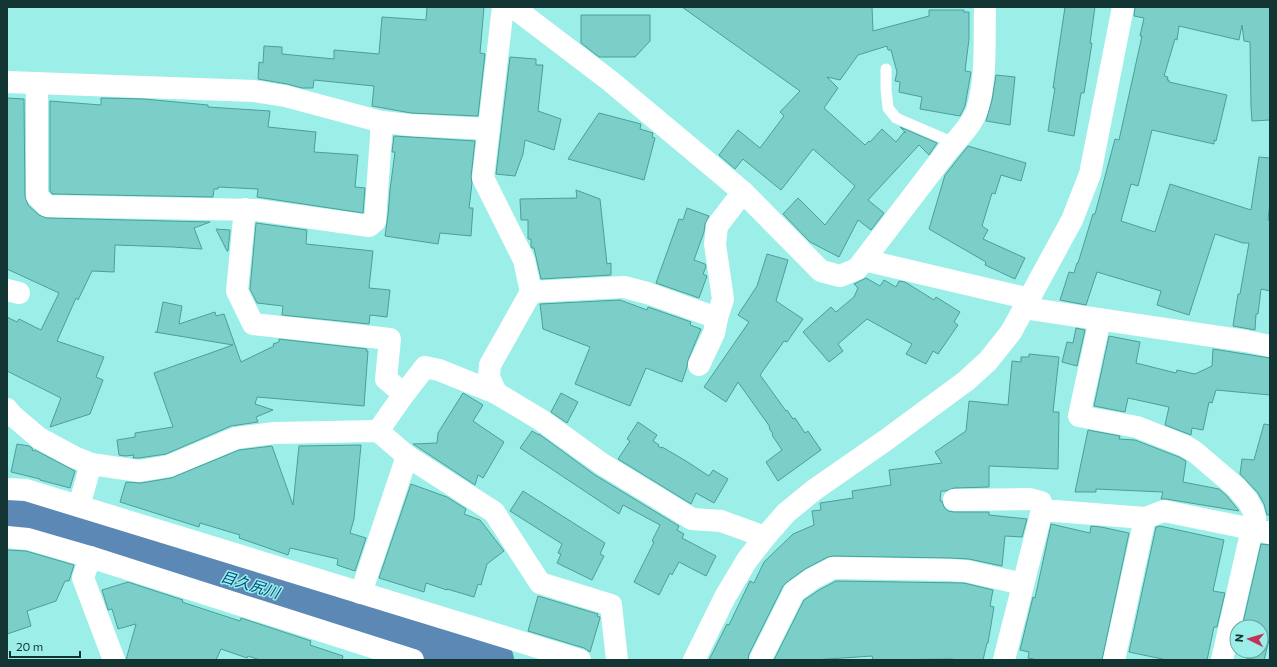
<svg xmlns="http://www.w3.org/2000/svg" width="1277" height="667" font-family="Commissioner,'Noto Sans JP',sans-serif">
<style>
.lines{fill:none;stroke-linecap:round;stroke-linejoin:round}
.river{stroke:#5b88b5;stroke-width:42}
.building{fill:#7ccec8;stroke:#4c9e99}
.service{stroke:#fff;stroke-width:11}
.minor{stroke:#fff;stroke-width:22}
.labels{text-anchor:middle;stroke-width:3;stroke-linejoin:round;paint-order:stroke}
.water-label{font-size:15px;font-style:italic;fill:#004c85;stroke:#9ceee8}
</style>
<rect width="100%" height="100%" fill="#9ceee8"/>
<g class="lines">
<path class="river" d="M 7,513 L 19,514 L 493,660"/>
</g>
<g class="building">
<path d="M 427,7 L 484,7 L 480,53 L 485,54 L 478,116 L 411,113 L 372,106 L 374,86 L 314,80 L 313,88 L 302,88 L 287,84 L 258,79 L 259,62 L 263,63 L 264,46 L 282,47 L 282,54 L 334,59 L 334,50 L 379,54 L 382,17 L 426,20 Z"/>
<path d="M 682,7 L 872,7 L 873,31 L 929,16 L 929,10 L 964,10 L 964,12 L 969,12 L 969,39 L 965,71 L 971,72 L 965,106 L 960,116 L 920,109 L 922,97 L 899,92 L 900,82 L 895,81 L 897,72 L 891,50 L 888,50 L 887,46 L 858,55 L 840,80 L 827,77 L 838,88 L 824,108 L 865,145 L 869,141 L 870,142 L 882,129 L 896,142 L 904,132 L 906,133 L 900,127 L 937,143 L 929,155 L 919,145 L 868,200 L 884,213 L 871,230 L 858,220 L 839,257 L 810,242 L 783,214 L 798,198 L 825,225 L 855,186 L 813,149 L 781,190 L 743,159 L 735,169 L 719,155 L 738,130 L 760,148 L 784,116 L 780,112 L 800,91 Z"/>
<path d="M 1065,7 L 1095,7 L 1090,43 L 1092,43 L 1084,93 L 1081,93 L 1074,136 L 1048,131 L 1055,88 L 1053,88 Z"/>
<path d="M 1135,7 L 1270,7 L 1270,120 L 1252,121 L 1251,107 L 1250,42 L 1244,41 L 1242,25 L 1239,40 L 1179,26 L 1177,40 L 1175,39 L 1164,76 L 1168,77 L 1167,80 L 1169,80 L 1169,82 L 1227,95 L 1216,141 L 1214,140 L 1214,144 L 1152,130 L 1138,186 L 1131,184 L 1121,221 L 1155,232 L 1170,184 L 1251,210 L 1259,157 L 1270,158 L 1270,202 L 1268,220 L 1270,220 L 1270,291 L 1261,289 L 1258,314 L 1256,314 L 1255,330 L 1233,326 L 1238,294 L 1240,294 L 1249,243 L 1243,243 L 1215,234 L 1189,315 L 1157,305 L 1161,291 L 1097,272 L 1086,305 L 1060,300 L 1069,272 L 1074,273 L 1077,263 L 1078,263 L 1093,214 L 1095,214 L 1115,139 L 1119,140 L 1142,36 L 1140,36 L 1144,18 L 1134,16 Z"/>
<path d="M 581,15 L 650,15 L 650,41 L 635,57 L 599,57 L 581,43 Z"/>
<path d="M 510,57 L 536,59 L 536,65 L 543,65 L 538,111 L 561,119 L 554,150 L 525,140 L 523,154 L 515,176 L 496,174 Z"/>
<path d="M 996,75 L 1015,77 L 1010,125 L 986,121 L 992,100 Z"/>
<path d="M 7,98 L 24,99 L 25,196 L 28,205 L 39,215 L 47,218 L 210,222 L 194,228 L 202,249 L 173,247 L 115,245 L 114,272 L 92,271 L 78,300 L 76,298 L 57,341 L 104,357 L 96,377 L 103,380 L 90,414 L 50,427 L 61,398 L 7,371 L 7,317 L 17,322 L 19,319 L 41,330 L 59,293 L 7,269 Z"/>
<path d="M 101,98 L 144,99 L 208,105 L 208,107 L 270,111 L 268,127 L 316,132 L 314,152 L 358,155 L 355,187 L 365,188 L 363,213 L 257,197 L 258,189 L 218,187 L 218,189 L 214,189 L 213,197 L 52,194 L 50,191 L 50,101 L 101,105 Z"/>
<path d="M 599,113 L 641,124 L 640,129 L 653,133 L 652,137 L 655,138 L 644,180 L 568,159 Z"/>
<path d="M 394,136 L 475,141 L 471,177 L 472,183 L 469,208 L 473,208 L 471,236 L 440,233 L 438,244 L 385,236 L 388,215 L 390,190 L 395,152 L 392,152 Z"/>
<path d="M 968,146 L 1026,163 L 1021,181 L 1001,175 L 995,194 L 992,193 L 982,226 L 988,230 L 983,239 L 1025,258 L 1015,279 L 985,265 L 986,262 L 929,229 L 945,175 Z"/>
<path d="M 576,190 L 600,199 L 607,264 L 611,263 L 611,275 L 541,279 L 534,248 L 532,248 L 531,247 L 531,239 L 528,239 L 528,220 L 521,220 L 520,199 L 577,198 Z"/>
<path d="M 687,208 L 709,216 L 705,224 L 704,232 L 694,260 L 705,264 L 706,267 L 703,274 L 707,276 L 699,298 L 656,283 L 679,219 L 683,220 Z"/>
<path d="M 256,223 L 307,230 L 306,244 L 373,251 L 369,288 L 390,290 L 387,317 L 370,315 L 369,324 L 282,315 L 283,306 L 257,303 L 250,289 Z"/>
<path d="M 216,229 L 230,230 L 228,251 L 227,251 Z"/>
<path d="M 767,254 L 788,260 L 776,301 L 803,319 L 787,342 L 784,341 L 760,375 L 786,411 L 787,410 L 793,419 L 795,418 L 805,433 L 808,431 L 821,450 L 778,481 L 766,462 L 782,450 L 772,435 L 773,434 L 769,428 L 770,427 L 738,382 L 726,402 L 704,387 L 749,322 L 738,315 L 757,286 Z"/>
<path d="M 866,278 L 880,286 L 884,280 L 896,287 L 899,281 L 905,282 L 934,300 L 936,297 L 960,312 L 954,322 L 958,325 L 938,354 L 933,351 L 926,364 L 906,354 L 912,344 L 867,319 L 838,344 L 843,351 L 829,362 L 803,332 L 831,307 L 836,312 L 854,297 L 858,288 L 854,284 Z"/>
<path d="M 620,300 L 647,310 L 648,307 L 691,322 L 690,325 L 701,329 L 688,360 L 687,367 L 682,382 L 646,368 L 630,406 L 575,384 L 590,347 L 543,329 L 540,304 Z"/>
<path d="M 163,302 L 182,306 L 179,324 L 215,312 L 216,316 L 224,314 L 241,362 L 274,346 L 273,344 L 279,342 L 279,339 L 367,349 L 366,351 L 368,351 L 364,406 L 257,397 L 255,404 L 273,410 L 256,417 L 258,422 L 231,426 L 166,454 L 139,458 L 133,458 L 134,455 L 125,456 L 119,455 L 117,440 L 135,437 L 135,433 L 173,427 L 154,373 L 233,345 L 155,332 L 157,332 Z"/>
<path d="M 1076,328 L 1085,330 L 1077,366 L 1062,362 L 1067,342 L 1073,343 Z"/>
<path d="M 1109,336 L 1140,342 L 1136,363 L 1176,373 L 1177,370 L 1195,374 L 1212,366 L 1213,349 L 1270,358 L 1270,395 L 1216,390 L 1212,403 L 1209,402 L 1203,430 L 1192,428 L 1191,435 L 1165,425 L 1169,407 L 1128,398 L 1125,412 L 1094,406 Z"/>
<path d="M 1029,354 L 1059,357 L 1053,412 L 1059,412 L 1058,469 L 989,466 L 989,487 L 954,488 L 946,491 L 941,491 L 940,501 L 942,501 L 944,507 L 948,511 L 954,512 L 989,512 L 989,515 L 1027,519 L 1022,537 L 1005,536 L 1002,566 L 969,559 L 950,558 L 833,556 L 828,557 L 805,569 L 787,582 L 783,586 L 749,654 L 748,660 L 709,660 L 727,624 L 729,625 L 750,581 L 754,583 L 764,562 L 793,534 L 814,525 L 812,511 L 821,510 L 820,503 L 853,498 L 852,491 L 891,485 L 889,470 L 942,463 L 935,452 L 966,431 L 969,401 L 1008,405 L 1012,361 L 1021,362 L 1021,357 L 1029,357 Z"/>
<path d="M 463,393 L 483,405 L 473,421 L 504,442 L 483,478 L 478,475 L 475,485 L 413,444 L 437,443 L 438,433 Z"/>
<path d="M 561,393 L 578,402 L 567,423 L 551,412 Z"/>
<path d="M 638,422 L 657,435 L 653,441 L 659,445 L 658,446 L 661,448 L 662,447 L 686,461 L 709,476 L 713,470 L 728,479 L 714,503 L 696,493 L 691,504 L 618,459 L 630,441 L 627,439 Z"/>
<path d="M 1264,424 L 1270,425 L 1270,515 L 1267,515 L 1264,504 L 1258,493 L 1240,474 L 1242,459 L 1254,460 Z"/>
<path d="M 1088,430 L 1120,436 L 1119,439 L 1135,440 L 1179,457 L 1186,461 L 1183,482 L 1219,489 L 1227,496 L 1239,511 L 1166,499 L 1161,499 L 1163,492 L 1096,489 L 1096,492 L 1075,492 Z"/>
<path d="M 532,431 L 539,435 L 539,434 L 595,475 L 679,526 L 677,530 L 684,534 L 682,538 L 716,556 L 706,576 L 679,562 L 672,575 L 670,573 L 659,595 L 634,582 L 654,542 L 652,541 L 660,525 L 623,505 L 619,514 L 520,448 Z"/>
<path d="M 17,444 L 29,446 L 32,448 L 33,451 L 35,450 L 75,471 L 70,488 L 40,480 L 40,479 L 11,472 Z"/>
<path d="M 361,445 L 354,519 L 350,533 L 366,538 L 355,571 L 337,565 L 338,559 L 290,548 L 288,555 L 239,538 L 240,535 L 200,523 L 199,527 L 120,502 L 126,482 L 141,483 L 171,478 L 239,450 L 272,446 L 293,505 L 299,446 Z"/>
<path d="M 411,484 L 447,497 L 466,509 L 464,514 L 480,520 L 504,551 L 487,564 L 481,585 L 478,584 L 474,597 L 447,589 L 447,590 L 426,583 L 424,592 L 379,578 Z"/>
<path d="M 523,491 L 605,543 L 600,554 L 604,556 L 592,580 L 557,563 L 561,554 L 558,553 L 562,544 L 510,511 Z"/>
<path d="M 1051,524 L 1090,533 L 1091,526 L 1101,527 L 1129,533 L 1102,660 L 1038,660 L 1028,658 L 1029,652 L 1020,650 L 1033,597 L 1035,598 Z"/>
<path d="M 1160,526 L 1224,540 L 1213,591 L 1225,593 L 1217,627 L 1214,627 L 1207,660 L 1167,660 L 1129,652 L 1156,527 Z"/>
<path d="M 1261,544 L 1270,545 L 1270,636 L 1264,660 L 1257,660 L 1246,658 L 1248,651 L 1261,651 L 1261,627 L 1242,627 Z"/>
<path d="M 7,550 L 26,551 L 74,565 L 69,581 L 65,581 L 56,601 L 27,611 L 31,626 L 7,634 Z"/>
<path d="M 836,581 L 964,583 L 993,590 L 990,606 L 994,607 L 988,643 L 987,643 L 983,660 L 953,660 L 953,659 L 873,660 L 872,656 L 813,660 L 774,660 L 804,600 L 819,590 Z"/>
<path d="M 128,582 L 183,600 L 182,602 L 240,621 L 241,618 L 311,641 L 310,645 L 343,656 L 342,660 L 260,660 L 248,656 L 247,658 L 221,649 L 216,660 L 126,660 L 136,624 L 118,629 L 112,609 L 108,610 L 102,590 Z"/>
<path d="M 538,596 L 598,614 L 597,616 L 600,617 L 600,618 L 590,652 L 584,648 L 528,631 Z"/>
</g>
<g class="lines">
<path class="service" d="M 886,69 L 886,89 L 888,108 L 896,118 L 954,143"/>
<g class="minor">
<path d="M 503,7 L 483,178 L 524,260 L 531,292"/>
<path d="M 513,7 L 609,80 L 743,192 L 821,271 L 840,276 L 857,269 C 886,231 916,192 945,154 C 956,140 972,126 977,110 C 987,77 984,41 985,7"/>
<path d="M 7,82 L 254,91 L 285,96 L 382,122 L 410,125 L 489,129"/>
<path d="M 37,84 L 37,196 L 47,206 L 257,210 L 369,226 L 375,221 L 382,122"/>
<path d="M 245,209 L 237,291 L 253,324 L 390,339 L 386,379 L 404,394"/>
<path d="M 864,260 L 1030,299"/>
<path d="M 7,290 L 19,293"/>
<path d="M 1024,308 L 1246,341 L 1270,346"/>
<path d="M 1100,319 L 1079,416 L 1137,427 L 1185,446 L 1195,452 L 1236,487 L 1248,501 L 1253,510 L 1255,518 L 1252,529 L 1270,533"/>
<path d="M 699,365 L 714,333 L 717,318 L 723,299 L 715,244 L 717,226 L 743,192"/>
<path d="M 496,393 L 489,377 L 490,365 L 531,292 L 624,287 L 647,293 L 717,318"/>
<path d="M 7,409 L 12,415 L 39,438 L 74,457 L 91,464 L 139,471 L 169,466 L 236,438 L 274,433 L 378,431 L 407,456 L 494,512 L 540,583 L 611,605 L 617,660"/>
<path d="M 378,431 L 404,394 L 425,367 L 439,370 L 496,393 L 541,420 L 602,464 L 692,519 L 721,521 L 765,537"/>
<path d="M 7,489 L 26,490 L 580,660"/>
<path d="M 954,500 L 1030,499 L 1041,502 L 1042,510 L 1145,518 L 1164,511 L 1252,529 L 1222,660"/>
<path d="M 79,506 L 91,464"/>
<path d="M 7,537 L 28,539 L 90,557 L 413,660"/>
<path d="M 90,557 L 83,578 L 114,660"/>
<path d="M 361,593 L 407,456"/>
<path d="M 694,660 L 725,597 L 747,560 L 765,537 L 786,513 L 814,490 L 886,440 L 966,381 L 988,361 L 1011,332 L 1072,220 L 1090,174 L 1123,7"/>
<path d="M 760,660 L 794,592 L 812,579 L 833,568 L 949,570 L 966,571 L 1023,584"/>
<path d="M 1004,660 L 1042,510"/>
<path d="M 1114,660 L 1145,518"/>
</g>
</g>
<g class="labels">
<g class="water-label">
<text transform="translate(250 585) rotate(17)" y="5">目久尻川</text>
</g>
</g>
<rect width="1277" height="667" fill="none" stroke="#123533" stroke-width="16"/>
<g transform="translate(1249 639) rotate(275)"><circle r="19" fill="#9ceee8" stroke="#65a4a0"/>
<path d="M0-3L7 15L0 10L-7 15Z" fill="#c13258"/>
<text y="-6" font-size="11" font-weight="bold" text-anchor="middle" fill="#123533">N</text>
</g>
<path d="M10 651v6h70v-6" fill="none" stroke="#123533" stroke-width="2"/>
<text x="16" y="651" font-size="12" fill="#123533" stroke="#9ceee8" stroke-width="3" paint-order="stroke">20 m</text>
</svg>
